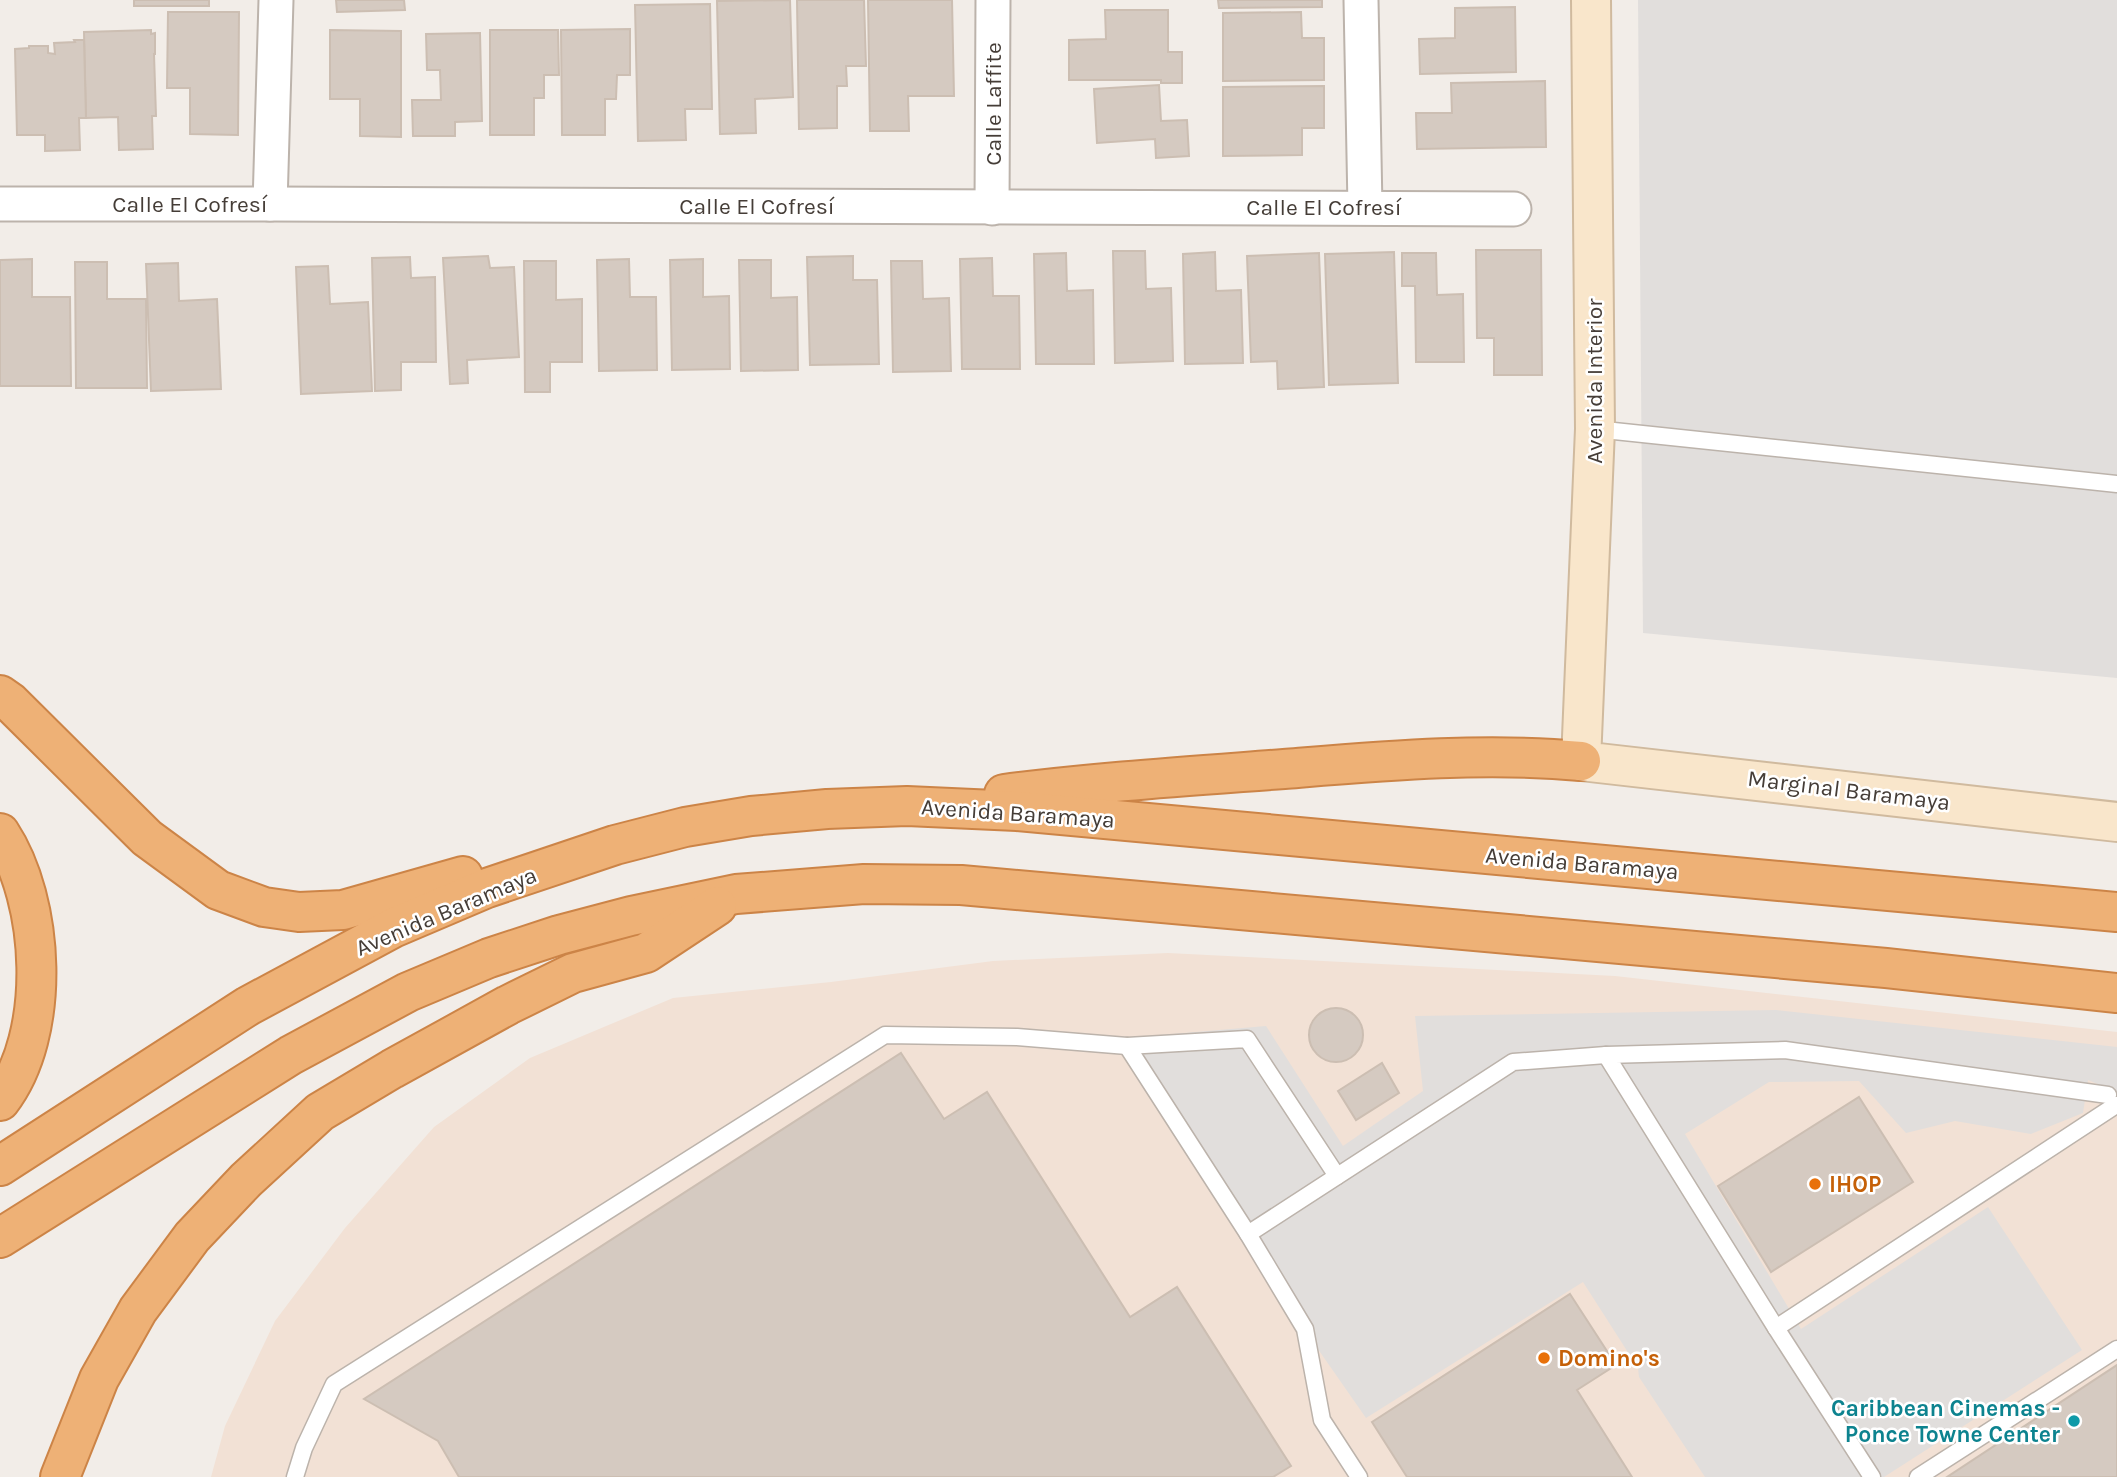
<svg xmlns="http://www.w3.org/2000/svg" width="2117" height="1477" font-family="Karla,sans-serif">
<style>
.commercial{fill:#f2e1d5}
.parking{fill:#e1dedc}
.building{fill:#d5cac1;stroke:#ccbeb2;stroke-width:2}
.lines{fill:none;stroke-linecap:round;stroke-linejoin:round}
.lane-casing{stroke:#bcb3ab;stroke-width:19}
.street-casing{stroke:#bcb3ab;stroke-width:37}
.secondary-casing{stroke:#d0ba9e;stroke-width:42}
.highway-casing{stroke:#cc8447;stroke-width:42}
.lane{stroke:#fff;stroke-width:16}
.street{stroke:#fff;stroke-width:33}
.secondary{stroke:#f9e6cb;stroke-width:38}
.highway{stroke:#eeb176;stroke-width:38}
.food-dot{fill:#e8710a;stroke:#fff;stroke-width:2.5}
.culture-dot{fill:#0f9aa8;stroke:#fff;stroke-width:2.5}
.labels{text-anchor:middle;stroke-width:5;stroke-linejoin:round;paint-order:stroke}
.street-label{font-size:23px;fill:#453d37;stroke:#fff}
.food-label{font-size:23px;font-weight:bold;fill:#c56008;stroke:#fff;text-anchor:start}
.culture-label{font-size:23px;font-weight:bold;fill:#0d838f;stroke:#fff;text-anchor:end}
</style>
<rect width="100%" height="100%" fill="#f2ede8"/>
<path class="commercial" d="M 1168,953 L 1615,976 L 2117,1032 L 2117,1477 L 211,1477 L 225,1426 L 275,1321 L 345,1228 L 434,1127 L 530,1058 L 673,998 L 831,982 L 993,961 Z"/>
<g class="parking">
<path d="M 1638,0 L 2117,0 L 2117,678 L 1643,633 Z"/>
<path d="M 1776,1010 L 2117,1047 L 2117,1092 L 2088,1080 L 2083,1113 L 2031,1134 L 1955,1121 L 1906,1133 L 1859,1081 L 1769,1082 L 1685,1134 L 1801,1329 L 1988,1207 L 2082,1350 L 1884,1477 L 1705,1477 L 1639,1377 L 1638,1368 L 1583,1282 L 1366,1418 L 1244,1243 L 1114,1039 L 1266,1026 L 1343,1146 L 1423,1091 L 1415,1016 Z"/>
</g>
<g class="building">
<rect x="134" y="0" width="75" height="6"/>
<path d="M 336,0 L 404,0 L 405,10 L 337,12 Z"/>
<path d="M 790,0 L 793,97 L 755,99 L 756,133 L 720,134 L 717,1 Z"/>
<path d="M 797,0 L 864,0 L 866,66 L 846,66 L 847,86 L 837,86 L 837,128 L 799,129 Z"/>
<path d="M 868,0 L 952,0 L 954,96 L 908,96 L 909,131 L 870,131 Z"/>
<path d="M 1218,0 L 1322,0 L 1322,7 L 1219,8 Z"/>
<path d="M 710,4 L 712,109 L 685,109 L 686,140 L 638,141 L 635,5 Z"/>
<path d="M 1515,7 L 1516,72 L 1420,74 L 1419,39 L 1455,38 L 1455,8 Z"/>
<path d="M 1105,10 L 1168,10 L 1168,52 L 1182,52 L 1182,83 L 1161,83 L 1161,80 L 1069,80 L 1069,40 L 1106,39 Z"/>
<path d="M 168,12 L 239,12 L 238,135 L 190,134 L 190,88 L 167,88 Z"/>
<path d="M 1301,12 L 1302,38 L 1324,38 L 1324,80 L 1223,81 L 1223,13 Z"/>
<path d="M 630,29 L 630,75 L 617,75 L 616,99 L 605,99 L 605,135 L 562,135 L 561,30 Z"/>
<path d="M 151,30 L 151,34 L 155,33 L 155,54 L 154,54 L 156,116 L 152,116 L 153,149 L 119,150 L 118,117 L 86,118 L 84,32 Z"/>
<path d="M 330,30 L 401,31 L 401,137 L 360,136 L 360,99 L 330,99 Z"/>
<path d="M 490,30 L 558,30 L 559,75 L 544,75 L 544,98 L 534,98 L 534,135 L 490,135 Z"/>
<path d="M 480,33 L 482,121 L 455,122 L 455,136 L 413,136 L 412,100 L 441,100 L 440,70 L 427,70 L 426,34 Z"/>
<path d="M 74,40 L 84,40 L 86,118 L 79,118 L 80,150 L 45,151 L 45,135 L 17,135 L 15,49 L 29,48 L 29,46 L 48,46 L 48,53 L 55,54 L 54,43 L 75,42 Z"/>
<path d="M 1545,81 L 1546,147 L 1417,149 L 1416,113 L 1452,113 L 1451,83 Z"/>
<path d="M 1159,85 L 1161,121 L 1187,120 L 1189,156 L 1156,158 L 1155,139 L 1097,143 L 1094,89 Z"/>
<path d="M 1324,86 L 1324,128 L 1302,128 L 1302,155 L 1223,156 L 1223,87 Z"/>
<path d="M 1476,250 L 1541,250 L 1542,375 L 1494,375 L 1494,338 L 1477,338 Z"/>
<path d="M 1113,251 L 1145,251 L 1146,289 L 1171,288 L 1173,361 L 1115,363 Z"/>
<path d="M 1215,252 L 1216,291 L 1241,290 L 1243,363 L 1185,364 L 1183,254 Z"/>
<path d="M 1394,252 L 1398,383 L 1329,385 L 1325,254 Z"/>
<path d="M 1066,253 L 1067,291 L 1093,290 L 1094,364 L 1036,364 L 1034,254 Z"/>
<path d="M 1319,253 L 1324,387 L 1278,389 L 1277,361 L 1251,362 L 1247,256 Z"/>
<path d="M 1402,253 L 1436,253 L 1437,295 L 1463,294 L 1464,362 L 1416,362 L 1415,286 L 1402,286 Z"/>
<path d="M 488,256 L 490,268 L 514,267 L 519,357 L 467,360 L 468,383 L 450,384 L 443,258 Z"/>
<path d="M 853,256 L 853,280 L 877,280 L 879,364 L 810,365 L 807,257 Z"/>
<path d="M 410,257 L 411,278 L 435,277 L 436,362 L 401,362 L 401,390 L 375,391 L 372,258 Z"/>
<path d="M 992,258 L 993,296 L 1019,296 L 1020,369 L 962,369 L 960,259 Z"/>
<path d="M 32,259 L 32,297 L 70,297 L 71,386 L 0,386 L 0,260 Z"/>
<path d="M 629,259 L 630,297 L 656,297 L 657,370 L 599,371 L 597,260 Z"/>
<path d="M 703,259 L 703,297 L 729,296 L 730,369 L 672,370 L 670,260 Z"/>
<path d="M 739,260 L 771,260 L 771,298 L 797,297 L 798,370 L 741,371 Z"/>
<path d="M 524,261 L 556,261 L 556,300 L 582,299 L 582,362 L 550,362 L 550,392 L 525,392 Z"/>
<path d="M 891,261 L 922,261 L 923,299 L 949,298 L 951,371 L 893,372 Z"/>
<path d="M 75,262 L 107,262 L 107,299 L 146,299 L 147,388 L 76,388 Z"/>
<path d="M 178,263 L 179,301 L 217,299 L 221,389 L 151,391 L 146,264 Z"/>
<path d="M 328,266 L 330,304 L 368,302 L 372,391 L 301,394 L 296,267 Z"/>
<circle cx="1336" cy="1035" r="27"/>
<path d="M 901,1053 L 944,1119 L 987,1092 L 1130,1317 L 1177,1287 L 1291,1466 L 1273,1477 L 459,1477 L 438,1441 L 364,1399 Z"/>
<path d="M 1382,1063 L 1399,1093 L 1356,1120 L 1338,1091 Z"/>
<path d="M 1859,1097 L 1913,1182 L 1771,1272 L 1718,1186 Z"/>
<path d="M 1570,1294 L 1616,1365 L 1577,1390 L 1632,1477 L 1407,1477 L 1372,1422 Z"/>
<path d="M 2117,1365 L 2117,1477 L 1947,1477 Z"/>
</g>
<g class="lines">
<defs>
<g id="lane">
<path d="M 1595,429 L 2117,484"/>
<path d="M 1337,1176 L 1247,1039 L 1127,1046 L 1248,1234 L 1305,1329 L 1322,1420 L 1359,1477"/>
<path d="M 1248,1234 L 1513,1062 L 1606,1055"/>
<path d="M 1776,1328 L 2116,1105"/>
<path d="M 295,1477 L 304,1448 L 334,1384 L 885,1035 L 1017,1037 L 1127,1046"/>
<path d="M 1872,1477 L 1776,1328 L 1606,1055 L 1785,1050 L 2108,1095"/>
<path d="M 1918,1477 L 2117,1349"/>
</g>
<g id="street">
<path d="M 1361,0 L 1365,207"/>
<path d="M 0,204 L 270,204 L 1514,209"/>
<path d="M 270,204 L 276,0"/>
<path d="M 992,208 L 993,0"/>
</g>
<path id="secondary" d="M 1591,0 L 1595,429 L 1581,761 L 2117,822"/>
<g id="highway">
<path d="M 0,695 L 10,702 L 147,838 L 218,890 L 264,907 L 299,912 L 343,910 L 463,876"/>
<path d="M 1004,794 C 1097,782 1191,776 1284,769 C 1383,761 1482,752 1581,761"/>
<path d="M 0,833 C 45,901 52,1034 0,1101"/>
<path d="M 0,1166 L 248,1006 L 393,928 L 487,888 L 615,845 L 685,827 L 751,816 L 827,809 L 907,806 L 1017,811 L 2117,912"/>
<path d="M 0,1238 L 291,1055 L 408,992 L 489,958 L 559,935 L 631,916 L 736,894 L 864,884 L 961,885 L 1886,968 L 2117,993"/>
<path d="M 60,1477 L 99,1379 L 138,1310 L 192,1237 L 246,1180 L 320,1112 L 392,1069 L 508,1005 L 573,973 L 646,953 L 717,906"/>
</g>
</defs>
<use href="#lane" class="lane-casing"/>
<use href="#street" class="street-casing"/>
<use href="#secondary" class="secondary-casing"/>
<use href="#highway" class="highway-casing"/>
<use href="#lane" class="lane"/>
<use href="#street" class="street"/>
<use href="#secondary" class="secondary"/>
<use href="#highway" class="highway"/>
</g>
<g class="food-dot">
<circle cx="1815" cy="1184" r="7"/>
<circle cx="1544" cy="1358" r="7"/>
</g>
<circle class="culture-dot" cx="2074" cy="1421" r="7"/>
<g class="labels">
<g class="street-label">
<text transform="translate(993 104) rotate(-90)" y="8">Calle Laffite</text>
<text x="190" y="212">Calle El Cofresí</text>
<text x="757" y="214">Calle El Cofresí</text>
<text x="1324" y="215">Calle El Cofresí</text>
<text transform="translate(1594 381) rotate(-90)" y="8">Avenida Interior</text>
<text transform="translate(1849 790) rotate(7)" y="8">Marginal Baramaya</text>
<text transform="translate(1018 813) rotate(4)" y="8">Avenida Baramaya</text>
<text transform="translate(1582 863) rotate(5)" y="8">Avenida Baramaya</text>
<text transform="translate(446 911) rotate(-23)" y="8">Avenida Baramaya</text>
</g>
<g class="food-label">
<text x="1829" y="1192">IHOP</text>
<text x="1558" y="1366">Domino's</text>
</g>
<g class="culture-label">
<text x="2060" y="1416">Caribbean Cinemas -<tspan x="2060" dy="26">Ponce Towne Center</tspan></text>
</g>
</g>
</svg>
